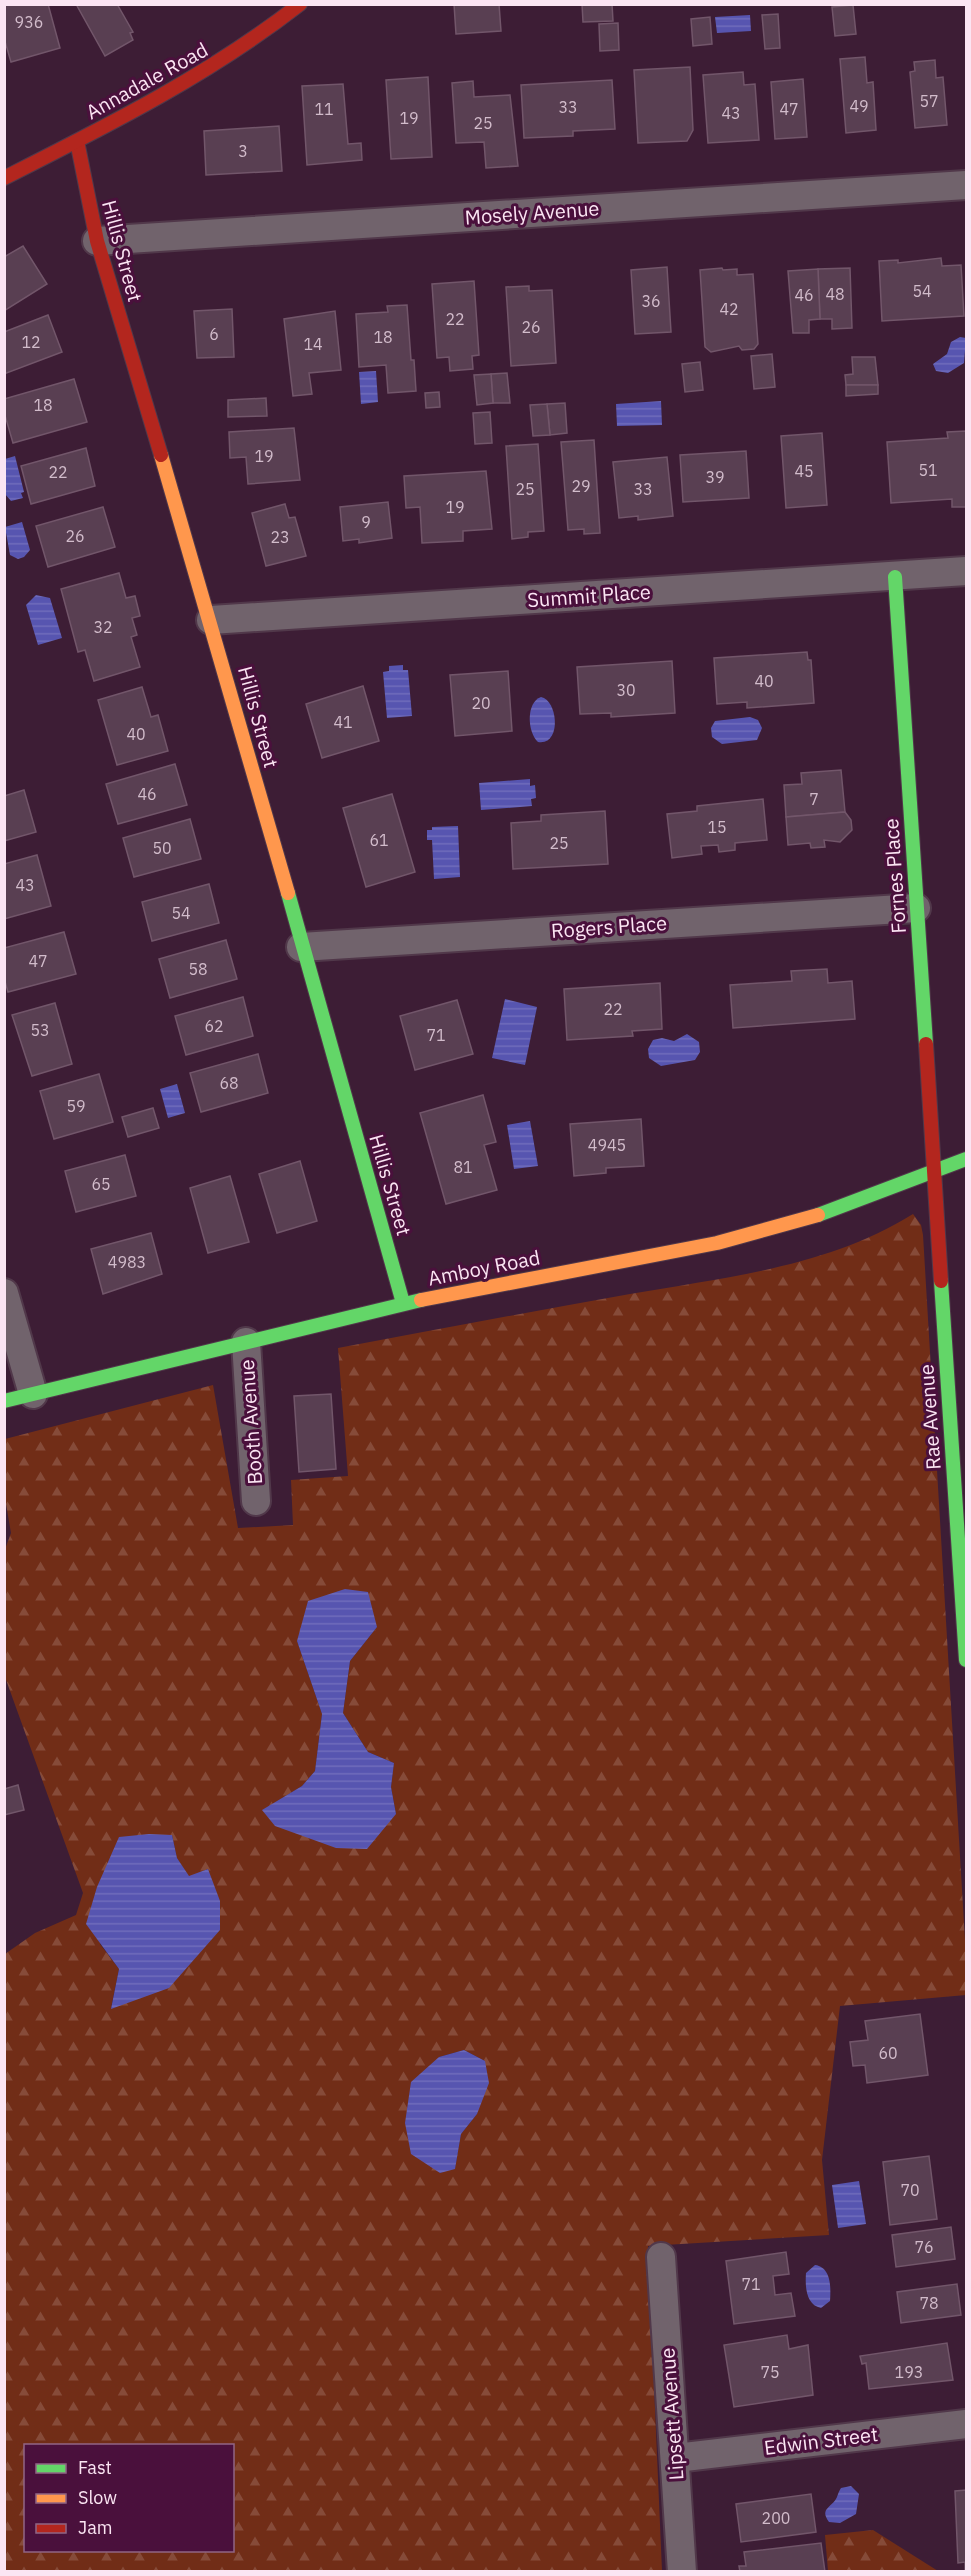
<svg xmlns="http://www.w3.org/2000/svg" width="971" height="2576" font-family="'IBM Plex Sans',sans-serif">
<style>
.forest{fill:url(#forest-firs);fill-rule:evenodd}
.water{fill:url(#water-rules)}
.building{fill:#593f52;stroke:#72566a;stroke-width:1.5}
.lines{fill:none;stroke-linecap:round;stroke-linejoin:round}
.street-casing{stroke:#51384a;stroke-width:32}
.fast-casing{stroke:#51384a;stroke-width:16}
.slow-casing{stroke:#51384a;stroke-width:16}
.jam-casing{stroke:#51384a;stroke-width:16}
.street{stroke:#71636c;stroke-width:28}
.fast{stroke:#63d668;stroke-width:14}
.slow{stroke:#ff974d;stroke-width:14}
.jam{stroke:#b3261e;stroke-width:14}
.labels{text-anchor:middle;stroke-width:6;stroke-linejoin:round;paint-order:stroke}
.number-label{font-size:16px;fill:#d2bccb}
.street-label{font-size:20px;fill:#fbe5f3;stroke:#4a103c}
</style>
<defs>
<pattern id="forest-firs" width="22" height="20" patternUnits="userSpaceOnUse" patternTransform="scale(1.5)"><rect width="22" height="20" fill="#712d17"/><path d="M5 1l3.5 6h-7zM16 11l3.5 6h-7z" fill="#864b39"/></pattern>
<pattern id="water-rules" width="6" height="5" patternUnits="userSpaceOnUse" patternTransform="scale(1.5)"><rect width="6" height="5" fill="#5755b0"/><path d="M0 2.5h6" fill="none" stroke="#706dbb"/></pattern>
</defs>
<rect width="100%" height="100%" fill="#3d1d35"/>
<g class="forest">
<path d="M 913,1214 L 921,1225 L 923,1235 L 966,1957 L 966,1995 L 840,2006 L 822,2160 L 829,2235 L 648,2246 L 662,2571 L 5,2571 L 5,1954 L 35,1933 L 76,1915 L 83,1893 L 5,1677 L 4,1552 L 11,1533 L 5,1498 L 5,1439 L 213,1385 L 238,1528 L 293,1525 L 291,1480 L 348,1476 L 338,1348 C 436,1330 533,1311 630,1294 C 727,1277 828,1267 913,1214 ZM 377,1627 L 350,1661 L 343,1713 L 368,1752 L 394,1763 L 391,1787 L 396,1814 L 263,1810 L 302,1786 L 315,1771 L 322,1714 L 297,1641 ZM 172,1835 L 177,1858 L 189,1877 L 208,1869 L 220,1930 L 203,1947 L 111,2008 L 119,1969 L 100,1944 ZM 464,2050 L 485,2061 L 477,2114 L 461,2134 L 455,2168 L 439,2057 ZM 26,2446 L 232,2446 L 232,2550 L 26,2550 Z"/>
<path d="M 873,2530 L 938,2571 L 828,2571 L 825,2535 Z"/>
</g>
<g class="water">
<path d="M 750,15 L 751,31 L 717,33 L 715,17 Z"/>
<path d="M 960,337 L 966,338 L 964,363 L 948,373 L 936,371 L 933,364 L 947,354 L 951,342 Z"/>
<path d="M 376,371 L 378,402 L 361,404 L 359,372 Z"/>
<path d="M 661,401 L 662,425 L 617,426 L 616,404 Z"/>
<path d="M 15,456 L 24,492 L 21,493 L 23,498 L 11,501 L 5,494 L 5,459 Z"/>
<path d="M 22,522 L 30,550 L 24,557 L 18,559 L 10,555 L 5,527 Z"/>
<path d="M 36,595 L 50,598 L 62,638 L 38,645 L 26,605 Z"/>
<path d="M 403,665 L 403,670 L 408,670 L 412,716 L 387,718 L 383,672 L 389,671 L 389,666 Z"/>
<path d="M 541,697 C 558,700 562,746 538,742 C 527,732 526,702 541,697 Z"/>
<path d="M 750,717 L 758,720 L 762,728 L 757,740 L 722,744 L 712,737 L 711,728 L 715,721 Z"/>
<path d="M 530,779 L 530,786 L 535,785 L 536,798 L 531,799 L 532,806 L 481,810 L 479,783 Z"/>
<path d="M 458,826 L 460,877 L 434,879 L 432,840 L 427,840 L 427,830 L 432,830 L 432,827 Z"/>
<path d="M 505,999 L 537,1007 L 525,1065 L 492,1058 Z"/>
<path d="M 687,1034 L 699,1042 L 700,1052 L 695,1060 L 661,1066 L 649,1058 L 648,1049 L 653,1040 L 662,1038 L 674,1041 Z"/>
<path d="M 177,1084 L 185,1113 L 168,1118 L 160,1089 Z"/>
<path d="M 530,1121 L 538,1166 L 514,1169 L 507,1125 Z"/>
<path d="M 345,1589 L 368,1592 L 377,1627 L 350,1661 L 343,1713 L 368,1752 L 394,1763 L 391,1787 L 396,1814 L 367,1849 L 336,1848 L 275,1826 L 262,1810 L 302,1786 L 315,1771 L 322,1714 L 297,1641 L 308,1601 Z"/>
<path d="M 149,1834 L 172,1835 L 177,1858 L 189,1876 L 208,1869 L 220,1901 L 220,1930 L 169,1988 L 111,2009 L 119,1969 L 86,1924 L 97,1887 L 119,1837 Z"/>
<path d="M 464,2050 L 485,2061 L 489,2083 L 477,2114 L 461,2134 L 455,2169 L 440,2173 L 411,2154 L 405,2123 L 411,2082 L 439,2057 Z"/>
<path d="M 859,2181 L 866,2224 L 838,2228 L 832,2185 Z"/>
<path d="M 815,2265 C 831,2267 831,2287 830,2301 L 821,2308 C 806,2305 805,2287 806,2273 Z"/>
<path d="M 851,2486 L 859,2494 L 856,2514 L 840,2523 L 829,2522 C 819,2508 832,2508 837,2497 C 838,2494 839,2491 841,2488 Z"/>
</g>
<g class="building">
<path d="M 48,4 L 60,48 L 11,62 L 4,38 L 4,5 Z"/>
<path d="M 76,4 L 117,4 L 133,32 L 130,33 L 133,40 L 105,56 Z"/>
<path d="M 454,4 L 499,4 L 501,31 L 456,34 Z"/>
<path d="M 582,4 L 612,4 L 613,21 L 583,22 Z"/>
<path d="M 853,5 L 856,34 L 835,36 L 832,7 Z"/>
<path d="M 778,14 L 780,48 L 765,49 L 762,15 Z"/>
<path d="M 710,17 L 712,44 L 693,46 L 691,19 Z"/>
<path d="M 618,23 L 619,50 L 600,51 L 599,24 Z"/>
<path d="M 865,57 L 867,83 L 873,82 L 876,130 L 846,133 L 840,59 Z"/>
<path d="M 935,60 L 936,78 L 943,77 L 947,125 L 915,128 L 910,72 L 915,71 L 914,62 Z"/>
<path d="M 690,67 L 693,130 L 687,141 L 638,143 L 634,70 Z"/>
<path d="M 743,72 L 744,85 L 755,84 L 759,140 L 708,143 L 703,75 Z"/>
<path d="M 428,77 L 432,157 L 391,159 L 386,80 Z"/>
<path d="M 803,79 L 807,137 L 775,139 L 771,82 Z"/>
<path d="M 612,80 L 615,129 L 573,131 L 573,136 L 524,138 L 521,85 Z"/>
<path d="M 473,81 L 474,97 L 510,95 L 518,166 L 486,168 L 484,142 L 456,143 L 452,83 Z"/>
<path d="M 343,84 L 348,144 L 361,143 L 362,160 L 307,165 L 302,86 Z"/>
<path d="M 279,126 L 282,171 L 206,175 L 204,131 Z"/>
<path d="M 23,246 L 47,284 L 4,311 L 4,257 Z"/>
<path d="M 941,258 L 942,266 L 961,265 L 964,316 L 882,321 L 879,261 L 898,260 L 898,263 Z"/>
<path d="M 667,267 L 671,332 L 635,334 L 631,270 Z"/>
<path d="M 722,268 L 723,270 L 737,269 L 737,275 L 753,274 L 758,344 L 754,349 L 742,350 L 739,346 L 711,352 L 705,347 L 700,270 Z"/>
<path d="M 850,268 L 852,328 L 832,329 L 832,319 L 820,319 L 818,269 Z"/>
<path d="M 818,269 L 820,319 L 809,320 L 809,333 L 793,333 L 788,271 Z"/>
<path d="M 474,281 L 479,355 L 472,356 L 473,369 L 450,371 L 449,357 L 437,358 L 432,284 Z"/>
<path d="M 529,286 L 529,291 L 552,290 L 556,363 L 511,366 L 506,287 Z"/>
<path d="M 407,305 L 411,360 L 414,360 L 416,391 L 388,393 L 386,365 L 359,367 L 356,314 L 388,312 L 387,306 Z"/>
<path d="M 232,309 L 234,357 L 197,358 L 194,311 Z"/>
<path d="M 335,311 L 341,370 L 309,373 L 312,394 L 293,396 L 284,319 Z"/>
<path d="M 48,315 L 62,352 L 4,374 L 4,332 Z"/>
<path d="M 772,354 L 775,387 L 754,389 L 751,356 Z"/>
<path d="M 852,357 L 875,357 L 878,385 L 846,385 L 845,375 L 853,374 Z"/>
<path d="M 700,362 L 703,390 L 685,392 L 682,364 Z"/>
<path d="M 507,373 L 510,403 L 493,403 L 491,374 Z"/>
<path d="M 491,374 L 493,403 L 477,405 L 474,375 Z"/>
<path d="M 74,379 L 87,422 L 13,443 L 4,412 L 4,399 Z"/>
<path d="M 846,385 L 878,385 L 878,394 L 846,396 Z"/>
<path d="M 439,392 L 440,407 L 426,408 L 425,393 Z"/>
<path d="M 266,398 L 267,416 L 228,417 L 228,400 Z"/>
<path d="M 565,403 L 567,433 L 550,435 L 547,404 Z"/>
<path d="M 547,404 L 550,435 L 533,436 L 530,405 Z"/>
<path d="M 490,412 L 492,443 L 475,444 L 473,413 Z"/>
<path d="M 294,428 L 300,480 L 248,484 L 246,457 L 230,458 L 229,432 Z"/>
<path d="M 966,431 L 966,507 L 952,507 L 952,499 L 891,503 L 887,442 L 948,438 L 947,432 Z"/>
<path d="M 822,433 L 827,505 L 786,508 L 781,436 Z"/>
<path d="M 594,440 L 600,533 L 584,534 L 584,529 L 568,530 L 561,442 Z"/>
<path d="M 538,444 L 544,531 L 528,532 L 528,537 L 512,539 L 506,446 Z"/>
<path d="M 86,448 L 95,486 L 31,504 L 21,466 Z"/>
<path d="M 746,451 L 749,498 L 683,502 L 680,455 Z"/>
<path d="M 667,457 L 673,516 L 638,520 L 638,516 L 619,518 L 613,462 Z"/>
<path d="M 486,471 L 492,529 L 463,531 L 463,541 L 422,543 L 420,507 L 406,508 L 404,476 Z"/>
<path d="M 388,502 L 392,538 L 359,543 L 359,539 L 343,541 L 340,507 Z"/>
<path d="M 285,504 L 289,518 L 295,517 L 306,556 L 266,566 L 252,513 Z"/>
<path d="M 103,507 L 115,547 L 48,567 L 36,526 Z"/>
<path d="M 119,573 L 126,598 L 135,596 L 140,616 L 132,618 L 137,635 L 131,637 L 140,667 L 94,681 L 85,650 L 78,652 L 61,589 Z"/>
<path d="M 807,652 L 808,660 L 811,660 L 814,703 L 747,708 L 747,702 L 717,704 L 714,658 Z"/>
<path d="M 672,661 L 675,713 L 611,717 L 611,713 L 580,714 L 577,667 Z"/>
<path d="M 508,671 L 512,731 L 455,736 L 450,675 Z"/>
<path d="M 363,686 L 379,741 L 322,758 L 306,704 Z"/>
<path d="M 142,687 L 151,717 L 158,715 L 168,751 L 117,765 L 98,700 Z"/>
<path d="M 175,764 L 187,805 L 118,824 L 106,784 Z"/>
<path d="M 841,770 L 845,812 L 786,817 L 784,785 L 802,784 L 801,773 Z"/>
<path d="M 24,790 L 36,832 L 4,841 L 4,796 Z"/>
<path d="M 392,794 L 415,872 L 366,887 L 343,808 Z"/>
<path d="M 763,799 L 767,840 L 735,843 L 735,850 L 719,852 L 718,845 L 701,846 L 702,854 L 672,858 L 667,814 L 697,811 L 697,806 Z"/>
<path d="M 605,811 L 608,864 L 513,869 L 511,823 L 541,821 L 541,815 Z"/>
<path d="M 845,812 L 851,820 L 852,830 L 840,842 L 824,840 L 825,847 L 811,848 L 810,843 L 788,845 L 786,817 Z"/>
<path d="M 190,819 L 201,859 L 134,877 L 123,838 Z"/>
<path d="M 37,855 L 51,906 L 4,919 L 4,864 Z"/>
<path d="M 209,884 L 219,923 L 152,941 L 142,902 Z"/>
<path d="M 64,932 L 76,974 L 8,992 L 4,978 L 4,948 Z"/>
<path d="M 226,940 L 237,979 L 170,998 L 159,959 Z"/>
<path d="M 827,969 L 828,983 L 852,981 L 855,1019 L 733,1028 L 730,985 L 792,981 L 791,971 Z"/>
<path d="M 660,983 L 662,1029 L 632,1031 L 633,1036 L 567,1040 L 564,989 Z"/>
<path d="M 243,997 L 253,1036 L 186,1055 L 175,1016 Z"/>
<path d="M 457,1000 L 473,1054 L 415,1070 L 400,1016 Z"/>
<path d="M 55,1003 L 72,1064 L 32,1076 L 12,1015 Z"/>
<path d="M 258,1054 L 268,1093 L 201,1112 L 190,1073 Z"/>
<path d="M 99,1074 L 113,1122 L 54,1139 L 40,1091 Z"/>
<path d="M 483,1095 L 496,1142 L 484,1145 L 497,1190 L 446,1204 L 420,1113 Z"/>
<path d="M 153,1108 L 159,1128 L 128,1137 L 122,1117 Z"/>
<path d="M 641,1119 L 644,1166 L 606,1168 L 606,1173 L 574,1176 L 570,1124 Z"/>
<path d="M 125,1155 L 136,1196 L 76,1212 L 65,1171 Z"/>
<path d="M 300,1161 L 317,1221 L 277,1233 L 259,1174 Z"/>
<path d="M 230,1176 L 249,1242 L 208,1253 L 190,1188 Z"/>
<path d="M 151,1233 L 162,1274 L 103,1294 L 91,1249 Z"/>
<path d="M 331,1394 L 336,1469 L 299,1472 L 294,1396 Z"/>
<path d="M 18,1785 L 24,1810 L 4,1815 L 4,1789 Z"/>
<path d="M 920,2014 L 928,2075 L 867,2083 L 865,2065 L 853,2066 L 850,2042 L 868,2040 L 865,2021 Z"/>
<path d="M 929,2156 L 937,2219 L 890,2225 L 883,2162 Z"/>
<path d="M 951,2227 L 955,2259 L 896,2267 L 892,2235 Z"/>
<path d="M 786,2252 L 789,2274 L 773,2276 L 775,2295 L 791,2293 L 795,2316 L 734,2324 L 726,2261 Z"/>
<path d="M 957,2284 L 961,2315 L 901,2323 L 897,2292 Z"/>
<path d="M 787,2335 L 789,2349 L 808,2345 L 813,2395 L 734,2407 L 724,2345 Z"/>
<path d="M 947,2343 L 953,2380 L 869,2389 L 866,2363 L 862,2364 L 860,2356 Z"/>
<path d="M 966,2490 L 966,2572 L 965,2572 L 965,2562 L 958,2563 L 955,2491 Z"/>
<path d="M 811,2494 L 816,2532 L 741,2542 L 736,2504 Z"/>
<path d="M 821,2543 L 825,2572 L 740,2572 L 739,2566 L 746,2566 L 744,2552 Z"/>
</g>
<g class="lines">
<defs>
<g id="street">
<path d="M 97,241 L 966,185"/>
<path d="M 211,620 L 966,571"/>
<path d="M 301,947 L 916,908"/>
<path d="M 4,1293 L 33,1394"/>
<path d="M 246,1342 L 256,1501"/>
<path d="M 661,2257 L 682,2572"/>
<path d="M 676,2458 L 966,2424"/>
</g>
<g id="fast">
<path d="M 895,577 L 926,1044"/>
<path d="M 288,893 L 403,1303"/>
<path d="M 818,1215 L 966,1159"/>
<path d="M 941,1281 L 966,1660"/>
<path d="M 4,1401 L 421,1300"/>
</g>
<g id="slow">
<path d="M 161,455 L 288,893"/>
<path d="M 421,1300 L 717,1243 L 818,1215"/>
</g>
<g id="jam">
<path d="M 77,141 L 97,241 L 161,455"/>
<path d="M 4,178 C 107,126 209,75 300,4"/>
<path d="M 926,1044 L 941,1281"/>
</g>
</defs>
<use href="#street" class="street-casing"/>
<use href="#fast" class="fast-casing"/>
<use href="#slow" class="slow-casing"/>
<use href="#jam" class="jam-casing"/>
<use href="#street" class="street"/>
<use href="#fast" class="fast"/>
<use href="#slow" class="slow"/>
<use href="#jam" class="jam"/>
</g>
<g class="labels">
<g class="number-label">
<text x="29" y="28">936</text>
<text x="929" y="107">57</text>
<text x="859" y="112">49</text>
<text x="568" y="113">33</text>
<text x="324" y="115">11</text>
<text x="789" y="115">47</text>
<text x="731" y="119">43</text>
<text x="409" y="124">19</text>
<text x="483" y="129">25</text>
<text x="243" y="157">3</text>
<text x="922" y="297">54</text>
<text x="835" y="300">48</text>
<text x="804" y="301">46</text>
<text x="651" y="307">36</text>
<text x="729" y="315">42</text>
<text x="455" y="325">22</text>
<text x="531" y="333">26</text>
<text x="214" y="340">6</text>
<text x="383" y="343">18</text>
<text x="31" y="348">12</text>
<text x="313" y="350">14</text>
<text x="43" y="411">18</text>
<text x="264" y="462">19</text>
<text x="928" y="476">51</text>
<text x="804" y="477">45</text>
<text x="58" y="478">22</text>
<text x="715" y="483">39</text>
<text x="581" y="492">29</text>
<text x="525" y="495">25</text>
<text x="643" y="495">33</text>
<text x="455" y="513">19</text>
<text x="366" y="528">9</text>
<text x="75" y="542">26</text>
<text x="280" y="543">23</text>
<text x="103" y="633">32</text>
<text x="764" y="687">40</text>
<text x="626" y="696">30</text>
<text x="481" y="709">20</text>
<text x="343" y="728">41</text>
<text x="136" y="740">40</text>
<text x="147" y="800">46</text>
<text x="814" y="805">7</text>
<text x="717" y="833">15</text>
<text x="379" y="846">61</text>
<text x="559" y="849">25</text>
<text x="162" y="854">50</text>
<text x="25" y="891">43</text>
<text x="181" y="919">54</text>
<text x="38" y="967">47</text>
<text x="198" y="975">58</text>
<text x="613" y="1015">22</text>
<text x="214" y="1032">62</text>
<text x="40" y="1036">53</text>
<text x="436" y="1041">71</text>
<text x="229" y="1089">68</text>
<text x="76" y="1112">59</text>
<text x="607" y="1151">4945</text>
<text x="463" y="1173">81</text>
<text x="101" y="1190">65</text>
<text x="127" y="1268">4983</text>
<text x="888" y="2059">60</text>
<text x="910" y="2196">70</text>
<text x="924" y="2253">76</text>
<text x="751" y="2290">71</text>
<text x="929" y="2309">78</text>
<text x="770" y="2378">75</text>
<text x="909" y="2378">193</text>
<text x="776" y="2524">200</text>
</g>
<g class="street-label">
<text transform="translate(147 81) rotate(-29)" y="7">Annadale Road</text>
<text transform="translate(532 213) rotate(-4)" y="7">Mosely Avenue</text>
<text transform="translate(122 251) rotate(75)" y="7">Hillis Street</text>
<text transform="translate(589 596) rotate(-4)" y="7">Summit Place</text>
<text transform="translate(258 717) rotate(75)" y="7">Hillis Street</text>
<text transform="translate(895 876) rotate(-94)" y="7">Fornes Place</text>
<text transform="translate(609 927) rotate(-4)" y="7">Rogers Place</text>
<text transform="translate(390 1185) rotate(74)" y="7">Hillis Street</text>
<text transform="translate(484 1268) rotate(-11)" y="7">Amboy Road</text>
<text transform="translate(930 1417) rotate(-94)" y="7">Rae Avenue</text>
<text transform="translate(251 1422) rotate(-94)" y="7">Booth Avenue</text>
<text transform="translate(672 2414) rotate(-94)" y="7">Lipsett Avenue</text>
<text transform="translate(821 2441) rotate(-7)" y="7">Edwin Street</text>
</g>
</g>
<rect width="971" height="2576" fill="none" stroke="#fbe5f3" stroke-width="12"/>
<rect x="24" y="2444" width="210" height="108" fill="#4a103c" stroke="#916585" stroke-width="1.5"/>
<rect x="36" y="2464" width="30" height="9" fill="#63d668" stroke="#916585" stroke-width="1.5"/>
<text x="78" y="2474" font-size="18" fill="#fbe5f3">Fast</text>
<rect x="36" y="2494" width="30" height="9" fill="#ff974d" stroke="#916585" stroke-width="1.5"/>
<text x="78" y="2504" font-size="18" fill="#fbe5f3">Slow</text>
<rect x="36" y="2524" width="30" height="9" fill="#b3261e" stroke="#916585" stroke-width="1.5"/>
<text x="78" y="2534" font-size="18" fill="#fbe5f3">Jam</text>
</svg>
